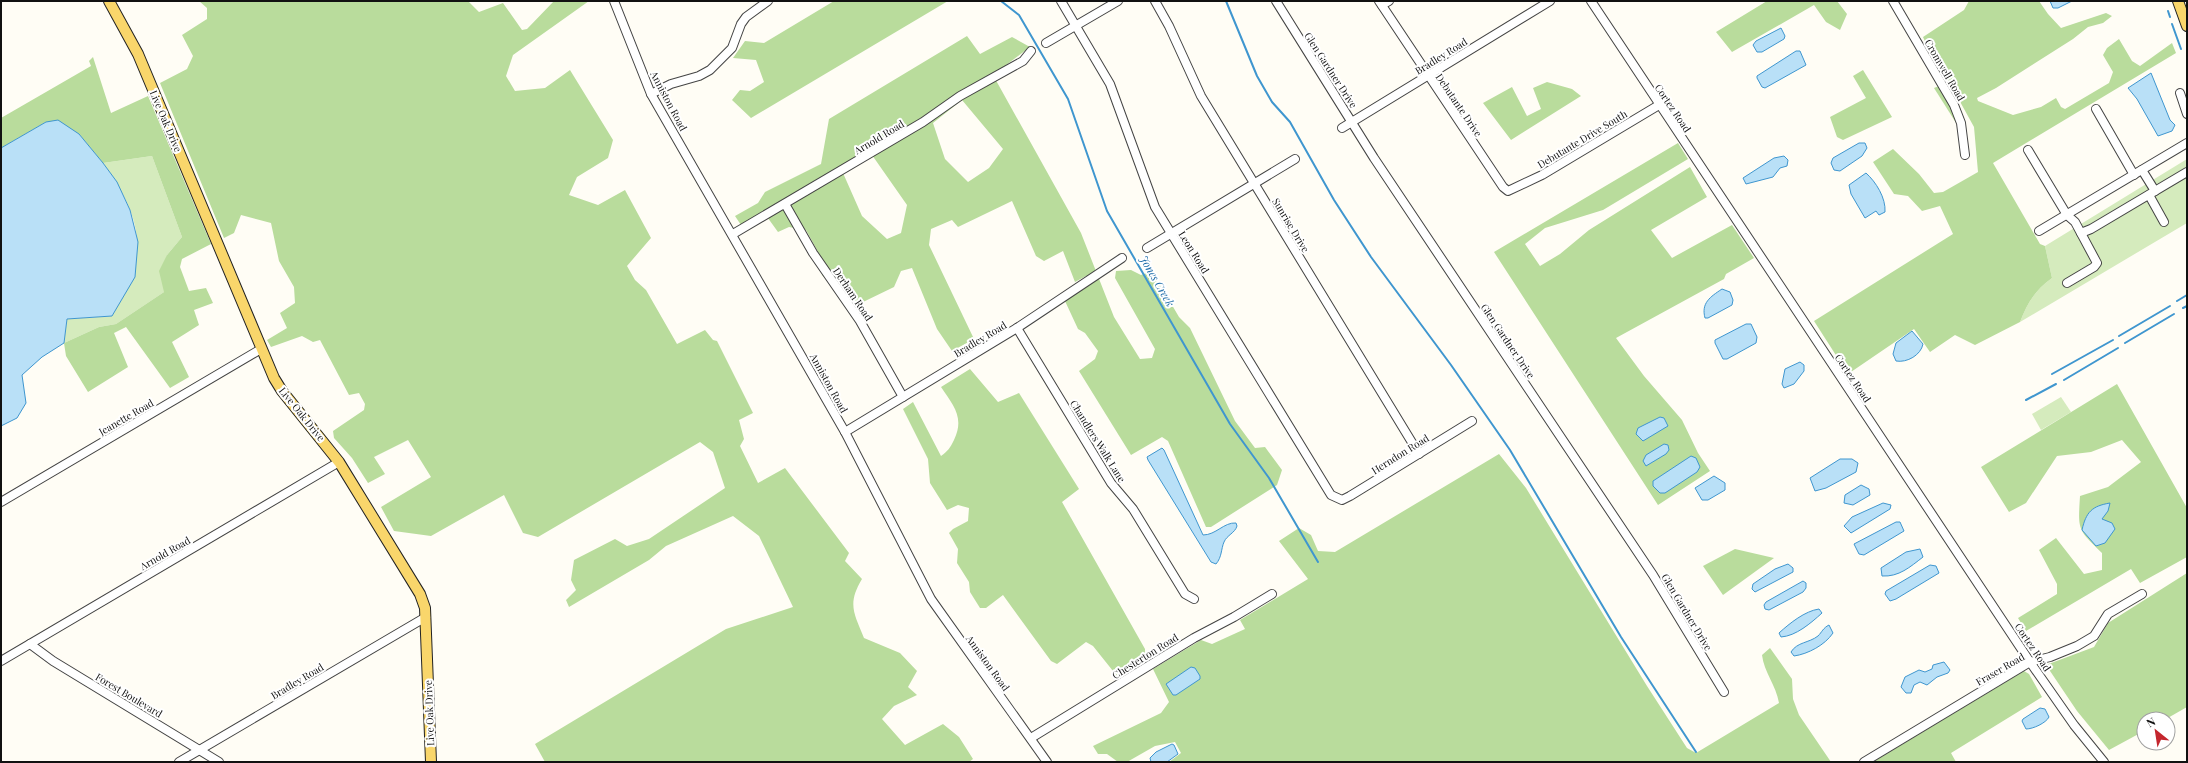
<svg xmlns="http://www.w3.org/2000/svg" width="2188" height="763" font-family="'Playfair Display',serif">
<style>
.green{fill:#d5ebbd}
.forest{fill:#b9dc9c;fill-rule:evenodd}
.water{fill:#b9e0f7;stroke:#3f96cf}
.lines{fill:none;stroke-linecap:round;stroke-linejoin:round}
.stream{stroke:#3f96cf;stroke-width:2}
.minor-casing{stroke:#444;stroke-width:10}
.major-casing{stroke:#222;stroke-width:12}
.minor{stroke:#fff;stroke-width:8}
.major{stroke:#f9d66b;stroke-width:10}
.labels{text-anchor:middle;stroke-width:4;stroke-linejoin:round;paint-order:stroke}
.street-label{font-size:10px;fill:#111;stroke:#fff}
.water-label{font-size:11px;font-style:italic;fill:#1768a6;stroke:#fff}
</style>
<rect width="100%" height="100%" fill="#fffdf5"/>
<g class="green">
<path d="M 152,156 L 182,237 L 167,255 L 164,292 L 116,324 L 99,327 L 64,343 L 67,319 L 112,316 C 117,303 138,251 137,241 C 136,213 119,185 103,163 Z"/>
<path d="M 2187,159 L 2187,223 L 2020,322 C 2027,304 2035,290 2052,278 L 2045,246 Z"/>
<path d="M 2061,397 L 2071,412 L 2041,430 L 2032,414 Z"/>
</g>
<g class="forest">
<path d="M 199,1 L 468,1 L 479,12 L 503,3 L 522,30 L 527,29 L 554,1 L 589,1 L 513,55 L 506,76 L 515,91 L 545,88 L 570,70 L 613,140 L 608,158 L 577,177 L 569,195 L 598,205 L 625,190 L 651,238 L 627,266 L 635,280 L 646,290 L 677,344 L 705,330 L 713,340 L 717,341 L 753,413 L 739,420 L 744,439 L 740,446 L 758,483 L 785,468 L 849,553 L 845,561 L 862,579 C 847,604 854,613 864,638 L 900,653 L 917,671 L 908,687 L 917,695 L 894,706 L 882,719 L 905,745 L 943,724 L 959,737 L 973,759 L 969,762 L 545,762 L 535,744 L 726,629 L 793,607 L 759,536 L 733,516 L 666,546 L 649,560 L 569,607 L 566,600 L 576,590 L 571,580 L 574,560 L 615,539 L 627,546 L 649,539 L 725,488 L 713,452 L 700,442 L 538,537 L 523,533 L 504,495 L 431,536 L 394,531 L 381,507 L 431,477 L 408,440 L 374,457 L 385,474 L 368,483 L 352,458 L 334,438 L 333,431 L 364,410 L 365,404 L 359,393 L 349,395 L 320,340 L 313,342 L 302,336 L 271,347 L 267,340 L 287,328 L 280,313 L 295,303 L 294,287 L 279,261 L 271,223 L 241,215 L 234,233 L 224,238 L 160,83 L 187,69 L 193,56 L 182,35 L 207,19 L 207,8 Z"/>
<path d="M 834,1 L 948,1 L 751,118 L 732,100 L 740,90 L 750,91 L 764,82 L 756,60 L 733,58 L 745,41 L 764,43 Z"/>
<path d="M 1767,1 L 1837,1 L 1847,14 L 1840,30 L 1826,22 L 1814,5 L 1732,52 L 1716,32 Z"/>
<path d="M 1969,1 L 2039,1 L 2048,14 L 2061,28 L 2106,13 L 2112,16 L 2103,23 L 2088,27 L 2073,39 L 1996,88 L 1977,98 L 1978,101 L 2013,115 L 2041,107 L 2056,98 L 2061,107 L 2065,109 L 2109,83 L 2113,72 L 2103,55 L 2107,48 L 2119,39 L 2132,61 L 2140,66 L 2172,43 L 2176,53 L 1993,163 L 2040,244 L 2045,246 L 2052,278 C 2035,290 2027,304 2020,322 L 1975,345 L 1955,335 L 1930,352 L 1914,329 L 1848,374 L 1814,321 L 1953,234 L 1940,206 L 1922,211 L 1908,196 L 1894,194 L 1873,162 L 1893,149 L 1919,174 L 1934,193 L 1943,192 L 1978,172 L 1974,127 L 1947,78 L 1947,69 L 1937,58 L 1932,57 L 1923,37 L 1964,10 Z"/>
<path d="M 967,36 L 980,54 L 1012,37 L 1030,47 L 993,75 L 1081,233 L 1114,317 L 1140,359 L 1152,358 L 1155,349 L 1115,278 L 1116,271 L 1131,270 L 1141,275 L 1152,271 L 1179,317 L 1190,328 L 1235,421 L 1255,448 L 1265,447 L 1282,470 L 1277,485 L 1211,527 L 1206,527 L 1168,441 L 1162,437 L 1131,455 L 1079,371 L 1095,359 L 1098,351 L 1085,333 L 1078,329 L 1065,301 L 1090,285 L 1086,276 L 1075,282 L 1063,251 L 1044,261 L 1036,256 L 1012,201 L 958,227 L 952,220 L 931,229 L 929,245 L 974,339 L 952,351 L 937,329 L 912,268 L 901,271 L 894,287 L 861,303 L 842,295 L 822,275 L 817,250 L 806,230 L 789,227 L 778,232 L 765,214 L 743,228 L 735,216 L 758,203 L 765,192 L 821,164 L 829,119 ZM 962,100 L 1003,149 L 989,168 L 968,182 L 945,159 L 933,123 ZM 872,155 L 907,205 L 901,233 L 887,239 L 862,216 L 843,173 Z"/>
<path d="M 93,57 L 111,113 L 148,96 L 211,244 L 182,259 L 180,267 L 189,291 L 206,288 L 213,303 L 194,310 L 199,325 L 172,342 L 189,377 L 170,388 L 126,327 L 114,333 L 128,367 L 88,392 L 66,356 L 64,343 L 99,327 L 116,324 L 164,292 L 159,271 L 167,255 L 182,237 L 152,156 L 103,163 L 79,134 L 46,122 L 1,148 L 1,118 L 91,66 L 89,61 Z"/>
<path d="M 1863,70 L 1892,117 L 1843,140 L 1837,137 L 1830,117 L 1866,98 L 1853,76 Z"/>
<path d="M 1547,82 L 1572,89 L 1581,96 L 1511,140 L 1483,103 L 1512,87 L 1527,116 L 1541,109 L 1533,88 Z"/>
<path d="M 1939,86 L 1958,118 L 1958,126 L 1934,88 Z"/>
<path d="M 1678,143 L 1688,159 L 1603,210 L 1545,228 L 1525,244 L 1540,266 L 1560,254 L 1589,230 L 1690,167 L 1707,197 L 1651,230 L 1672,258 L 1732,225 L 1754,258 L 1726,274 L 1724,279 L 1616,338 L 1644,376 L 1682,420 L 1698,453 L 1710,471 L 1658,505 L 1494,252 Z"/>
<path d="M 970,369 L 998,402 L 1019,393 L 1079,489 L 1062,502 L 1145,649 L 1145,658 L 1117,676 L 1093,646 L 1086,642 L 1057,664 L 1051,661 L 1003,595 L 986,608 L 980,608 L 970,592 L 969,582 L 957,563 L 958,549 L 949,533 L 953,529 L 968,521 L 969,508 L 958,505 L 947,510 L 930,483 L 928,459 L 903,409 L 913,402 L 941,456 C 948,451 950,448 954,440 C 965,417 953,405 941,387 Z"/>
<path d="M 2117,384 L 2187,508 L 2187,557 L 2140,583 L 2131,569 L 2026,631 L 2018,618 L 2057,594 L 2057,584 L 2039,550 L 2056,538 L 2084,574 L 2102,570 L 2102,553 C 2077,529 2078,530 2080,496 L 2108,487 L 2141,462 L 2122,440 L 2091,452 L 2057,456 L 2026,503 L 2009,512 L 1981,467 Z"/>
<path d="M 1499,454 L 1526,488 L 1647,686 L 1687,748 L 1696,753 L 1779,703 C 1776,685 1764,672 1762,655 L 1770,648 L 1792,679 L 1793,699 L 1799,715 L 1831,762 L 1169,762 L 1181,753 L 1175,742 L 1155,746 L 1127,762 L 1118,762 L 1107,754 L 1098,754 L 1093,746 L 1161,713 L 1169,702 L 1153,669 L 1201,640 L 1212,644 L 1245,629 L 1240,620 L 1308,579 L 1279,541 L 1299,528 L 1311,535 L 1318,551 L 1335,552 Z"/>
<path d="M 1735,549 L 1774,558 L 1723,595 L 1703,566 Z"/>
<path d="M 2187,573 L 2187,707 L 2166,719 L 2144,719 L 2144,731 L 2109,750 L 2077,711 L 2046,665 L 2094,647 L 2108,623 Z"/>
<path d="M 2024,671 L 2029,674 L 2042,697 L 1951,753 L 1956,762 L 1873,762 Z"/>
</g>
<g class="water">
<path d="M 2050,1 L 2072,1 L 2058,8 L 2053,8 Z"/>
<path d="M 1781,28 L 1785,36 L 1784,39 L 1762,52 L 1757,52 L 1753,45 L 1756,41 Z"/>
<path d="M 1796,51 L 1800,51 L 1806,65 L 1765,88 L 1762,87 L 1757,78 L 1757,76 Z"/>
<path d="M 2151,73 L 2170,120 L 2175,125 L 2172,131 L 2158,136 L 2137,99 L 2128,88 Z"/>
<path d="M 58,120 L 79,134 L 103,163 L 117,182 L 130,210 L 138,242 L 135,277 L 112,316 L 67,319 L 64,343 L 42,357 L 22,375 L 26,403 L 17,418 L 1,426 L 1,148 L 46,122 Z"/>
<path d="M 1859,143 L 1865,143 L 1867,148 L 1862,156 L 1840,171 L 1834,170 L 1831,163 L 1833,158 Z"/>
<path d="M 1784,156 L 1788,160 L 1787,166 L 1780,168 L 1773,177 L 1746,184 L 1743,178 L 1774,158 Z"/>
<path d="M 1866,173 C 1876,182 1886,198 1885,212 L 1879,215 L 1876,211 L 1865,218 L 1851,194 L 1849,185 Z"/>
<path d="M 1722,289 L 1730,292 L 1733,300 L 1732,305 L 1708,318 L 1705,318 C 1701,303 1710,297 1722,289 Z"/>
<path d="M 1746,324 L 1751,324 L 1757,337 L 1756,343 L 1727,359 L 1723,359 L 1715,343 L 1715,340 Z"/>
<path d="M 1912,331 L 1923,344 C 1921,355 1907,363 1896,361 L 1893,354 L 1896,343 Z"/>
<path d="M 1800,362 L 1804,365 L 1804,371 L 1794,384 L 1784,388 L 1782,384 L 1785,369 Z"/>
<path d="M 1660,417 L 1664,418 L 1668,426 L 1643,441 L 1636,434 L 1638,428 Z"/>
<path d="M 1664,444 L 1668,445 L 1669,450 L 1666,454 L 1646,466 L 1643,461 L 1646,455 Z"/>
<path d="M 1162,448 L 1164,450 L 1203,535 C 1216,535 1224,522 1236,523 L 1237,526 C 1235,533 1227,535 1224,542 C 1221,549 1222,557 1216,564 L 1211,562 L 1148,460 L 1147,457 Z"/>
<path d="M 1691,456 L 1696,458 L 1700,467 L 1697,472 L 1665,493 L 1660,493 L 1653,486 L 1653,481 Z"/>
<path d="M 1840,459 L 1852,459 L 1858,463 L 1856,472 L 1826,488 L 1815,491 L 1810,478 Z"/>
<path d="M 1714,476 L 1725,483 L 1725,490 L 1708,500 L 1702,500 L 1695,488 Z"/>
<path d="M 1861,485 L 1869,489 L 1870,495 L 1853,505 L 1844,503 L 1845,495 Z"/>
<path d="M 1883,503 L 1891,505 L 1890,509 L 1851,533 L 1844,526 L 1852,517 Z"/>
<path d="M 2110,503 L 2108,511 L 2102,519 L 2112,523 L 2115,529 L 2105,543 L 2096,546 L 2082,530 C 2086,512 2092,506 2110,503 Z"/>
<path d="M 1896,522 L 1900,522 L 1904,531 L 1864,555 L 1859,554 L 1854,544 Z"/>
<path d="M 1920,549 L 1923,557 C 1910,567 1899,577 1882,576 L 1881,568 L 1906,552 Z"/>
<path d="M 1788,564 L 1793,568 L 1793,572 L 1755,592 L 1752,589 L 1753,584 L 1775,569 Z"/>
<path d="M 1930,565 L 1936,566 L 1939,573 L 1896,599 L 1890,601 L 1885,594 L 1886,591 Z"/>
<path d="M 1803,581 L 1806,583 L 1806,588 L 1803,592 L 1769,610 L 1765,609 L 1764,605 L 1766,602 Z"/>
<path d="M 1819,609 L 1822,613 C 1811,623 1796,636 1781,637 L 1779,633 C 1790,623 1805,611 1819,609 Z"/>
<path d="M 1829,625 L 1833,633 C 1825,645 1808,654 1794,656 L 1791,652 C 1797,642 1809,643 1818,636 C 1822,632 1823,628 1829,625 Z"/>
<path d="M 1944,662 L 1950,670 L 1948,673 L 1937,677 L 1927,685 L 1920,682 L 1914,685 L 1911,693 L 1906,693 L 1901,687 L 1905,677 L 1919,670 L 1925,672 L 1932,669 L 1933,665 Z"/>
<path d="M 1191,667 L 1195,668 L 1200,676 L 1200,679 L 1176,695 L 1173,695 L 1166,684 Z"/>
<path d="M 2040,708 L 2045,709 L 2049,717 C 2046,723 2033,729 2026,729 L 2022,721 L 2023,719 Z"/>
<path d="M 1172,744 L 1174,745 L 1178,754 L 1167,762 L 1151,762 L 1150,758 L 1156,752 Z"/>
</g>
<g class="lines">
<g class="stream">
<path d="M 1001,1 L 1019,15 L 1068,99 L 1107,211 L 1230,424 L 1269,478 L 1318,562"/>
<path d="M 1226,1 L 1257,76 L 1272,102 L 1290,122 L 1334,200 L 1371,257 L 1451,365 L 1510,450 L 1621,637 L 1696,752"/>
<path d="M 2168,11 L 2170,17"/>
<path d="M 2172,24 L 2181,49"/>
<path d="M 2177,301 L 2187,295"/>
<path d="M 2183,308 L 2187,306"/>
<path d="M 2119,336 L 2170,306"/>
<path d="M 2125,343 L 2174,314"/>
<path d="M 2052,374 L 2113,340"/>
<path d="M 2064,380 L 2118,348"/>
<path d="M 2026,400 L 2056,384"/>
</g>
<defs>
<g id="minor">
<path d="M 614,1 L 651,94 L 845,432 L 931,599 L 1047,762"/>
<path d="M 1061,1 L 1110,84 L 1155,207 L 1331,495 L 1342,500 L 1350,496 L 1472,421"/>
<path d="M 1155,1 L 1169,26 L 1201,96 L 1419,454"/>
<path d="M 1276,1 L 1374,158 L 1653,575 L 1724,692"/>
<path d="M 1379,1 L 1503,187 L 1508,191 L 1542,175 L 1659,105"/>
<path d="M 1591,1 L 2030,662 L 2074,725 L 2104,762"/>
<path d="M 1893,1 L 1954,105 L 1961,123 L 1965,155"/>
<path d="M 1382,5 L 1389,1"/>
<path d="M 1046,43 L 1118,1"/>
<path d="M 2180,93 L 2187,114"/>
<path d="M 651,94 L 671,84 L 699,76 L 710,70 L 732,48 L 741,24 L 746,17 L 768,1"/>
<path d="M 2096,109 L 2134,175"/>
<path d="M 1342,128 L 1550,1"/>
<path d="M 2028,150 L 2067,215 L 2075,222 L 2097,263 L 2094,267 L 2067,283"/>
<path d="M 2142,170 L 2155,191"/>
<path d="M 2149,195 L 2164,222"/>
<path d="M 785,204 L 813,253 L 860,321 L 903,397"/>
<path d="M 2039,231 L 2187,143"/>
<path d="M 2081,233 L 2091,229 L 2187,172"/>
<path d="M 733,234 L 923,122 L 960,96 L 1023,61 L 1031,51"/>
<path d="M 1147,248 L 1295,159"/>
<path d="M 1017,328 L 1111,483 L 1133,509 L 1185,594 L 1194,599"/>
<path d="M 845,432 L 1017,328 L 1122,258"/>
<path d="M 1,502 L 261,349"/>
<path d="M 30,644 L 53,661 L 219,762"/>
<path d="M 1,661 L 339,462"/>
<path d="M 1031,738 L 1194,638 L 1234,617 L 1272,594"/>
<path d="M 179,762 L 426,617"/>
<path d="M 1864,762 L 2030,662 L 2050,657 L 2077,646 L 2094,636 L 2108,614 L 2142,594"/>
</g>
<g id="major">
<path d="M 109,1 L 138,54 L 274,378 L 282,391 L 339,462 L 420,594 L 425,608 L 431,762"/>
<path d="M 2178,1 L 2187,26"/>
</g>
</defs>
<use href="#minor" class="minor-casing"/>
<use href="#major" class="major-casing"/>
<use href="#minor" class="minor"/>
<use href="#major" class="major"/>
</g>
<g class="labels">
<g class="street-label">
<text transform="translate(1441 56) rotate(-32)" y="4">Bradley Road</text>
<text transform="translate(1331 70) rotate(57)" y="4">Glen Gardner Drive</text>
<text transform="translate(1945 70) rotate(60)" y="4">Cromwell Road</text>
<text transform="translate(669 101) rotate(62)" y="4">Anniston Road</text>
<text transform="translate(1459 105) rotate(56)" y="4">Debutante Drive</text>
<text transform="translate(1673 108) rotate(56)" y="4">Cortez Road</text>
<text transform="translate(166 121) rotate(67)" y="4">Live Oak Drive</text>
<text transform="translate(879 137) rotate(-31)" y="4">Arnold Road</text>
<text transform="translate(1582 139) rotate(-31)" y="4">Debutante Drive South</text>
<text transform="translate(1291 225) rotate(59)" y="4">Sunrise Drive</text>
<text transform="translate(1194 252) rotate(58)" y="4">Leon Road</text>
<text transform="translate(853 294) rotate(56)" y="4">Derham Road</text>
<text transform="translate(980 339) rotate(-31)" y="4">Bradley Road</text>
<text transform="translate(1508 341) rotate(56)" y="4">Glen Gardner Drive</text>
<text transform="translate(1853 378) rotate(56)" y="4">Cortez Road</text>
<text transform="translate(829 383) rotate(61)" y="4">Anniston Road</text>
<text transform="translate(302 414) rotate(51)" y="4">Live Oak Drive</text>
<text transform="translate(126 417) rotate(-30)" y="4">Jeanette Road</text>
<text transform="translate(1098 441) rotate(58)" y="4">Chandlers Walk Lane</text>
<text transform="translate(1400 454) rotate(-32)" y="4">Herndon Road</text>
<text transform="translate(165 553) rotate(-30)" y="4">Arnold Road</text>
<text transform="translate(1687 612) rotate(59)" y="4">Glen Gardner Drive</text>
<text transform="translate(2033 647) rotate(56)" y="4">Cortez Road</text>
<text transform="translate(1145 656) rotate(-32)" y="4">Chesterton Road</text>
<text transform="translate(988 663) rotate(54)" y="4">Anniston Road</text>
<text transform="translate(2000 669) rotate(-30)" y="4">Fraser Road</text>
<text transform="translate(297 681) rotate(-31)" y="4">Bradley Road</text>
<text transform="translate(129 695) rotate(31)" y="4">Forest Boulevard</text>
<text transform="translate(429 713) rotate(-92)" y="4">Live Oak Drive</text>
</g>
<g class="water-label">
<text transform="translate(1157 281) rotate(60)" y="4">Jones Creek</text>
</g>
</g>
<rect width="2188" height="763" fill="none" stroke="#111111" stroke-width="4"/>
<g transform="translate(2156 731) rotate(330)"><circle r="19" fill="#ffffff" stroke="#a0a0a0"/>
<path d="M0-3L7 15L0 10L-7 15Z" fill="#c4262e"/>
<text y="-6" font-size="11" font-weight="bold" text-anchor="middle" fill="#111111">N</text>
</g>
</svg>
